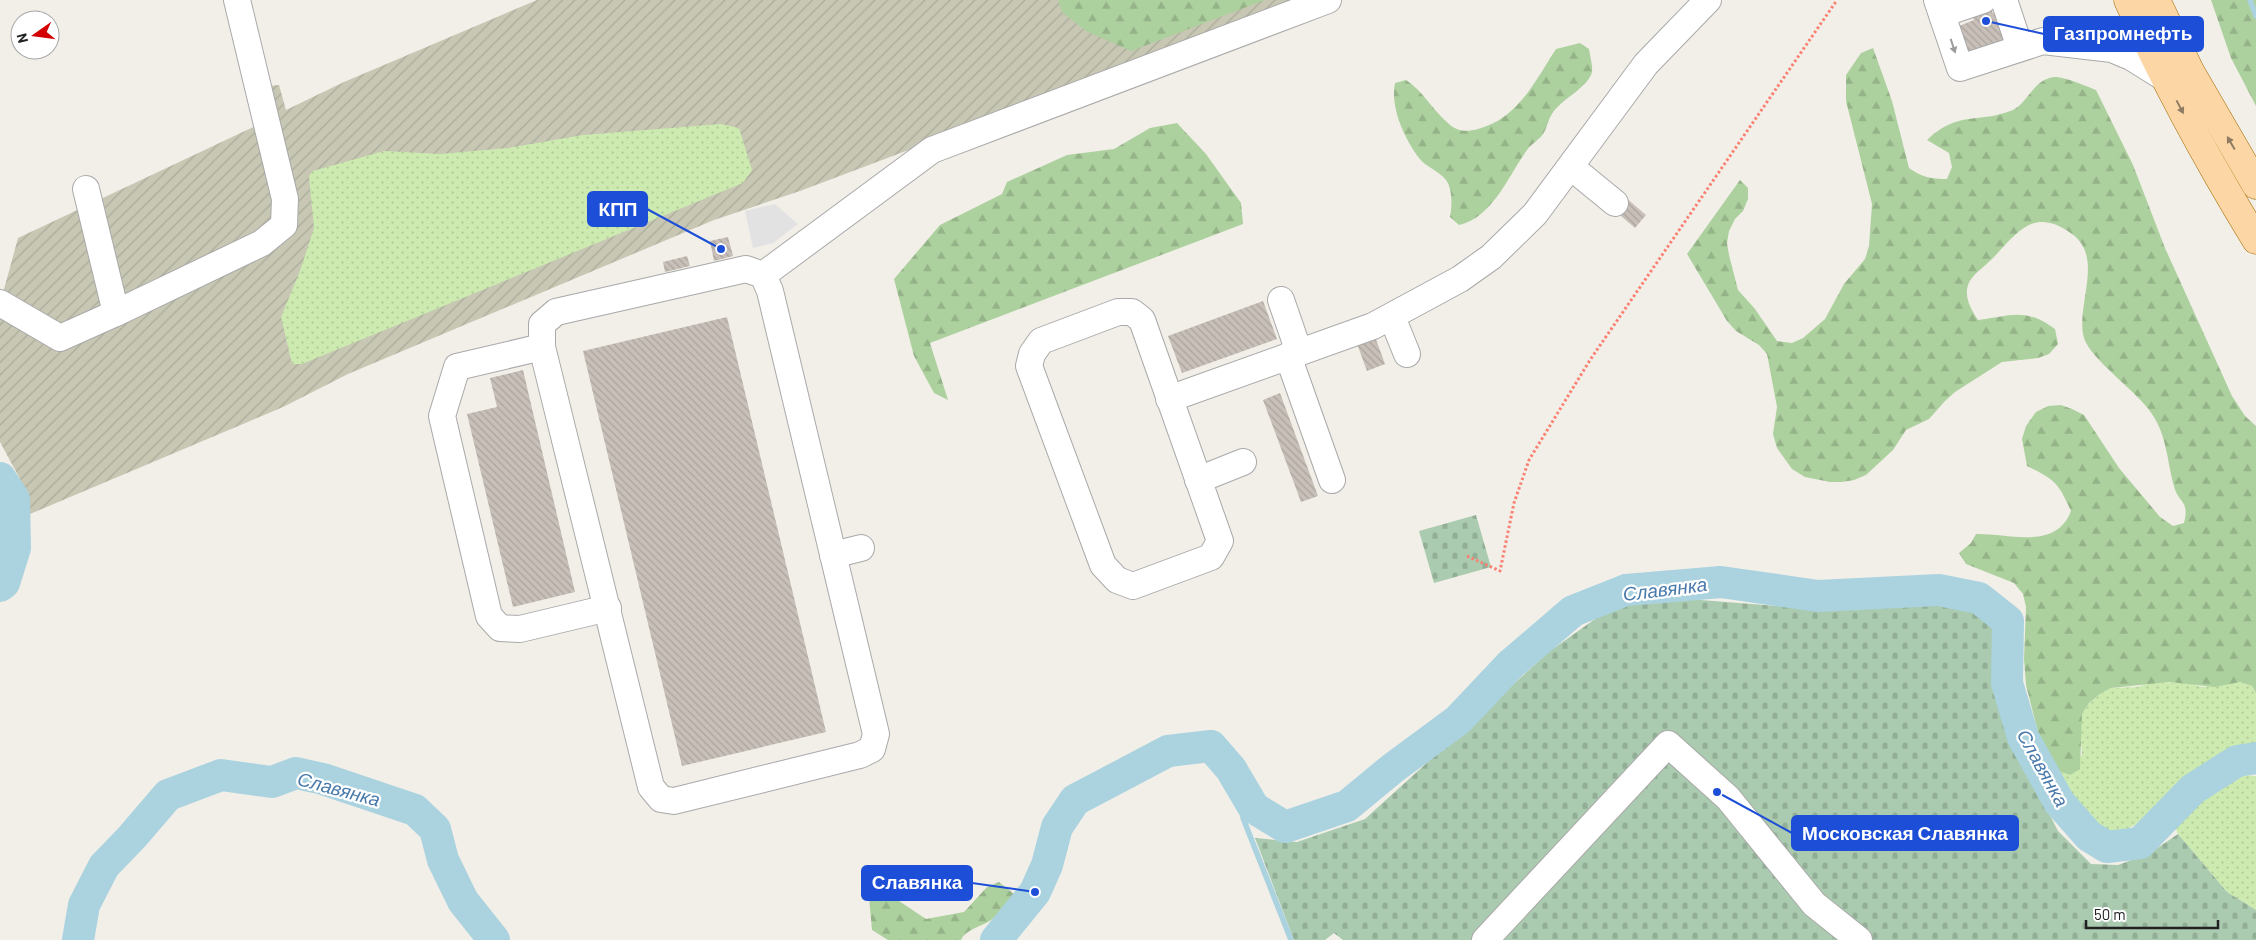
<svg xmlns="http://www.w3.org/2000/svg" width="2256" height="940" font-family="Barlow,sans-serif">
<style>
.construction{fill:url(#construction-furrows)}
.grass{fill:url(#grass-dots)}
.forest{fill:url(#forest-firs)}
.cemetery{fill:url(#cemetery-stones)}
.parking{fill:#e2e2e2}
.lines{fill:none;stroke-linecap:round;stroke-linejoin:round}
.stream{stroke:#aad3df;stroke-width:5.5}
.river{stroke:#aad3df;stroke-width:32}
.building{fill:url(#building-back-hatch)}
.minor-casing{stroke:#a9a9a9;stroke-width:28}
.major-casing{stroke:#a06b00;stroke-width:29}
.path{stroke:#fa8072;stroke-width:3;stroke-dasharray:2.5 2.5;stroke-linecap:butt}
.minor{stroke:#fff;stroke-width:26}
.major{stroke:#fcd6a4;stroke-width:28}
.oneway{fill:#9c9c9c}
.oneway2{fill:#8f7c63}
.labels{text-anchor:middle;stroke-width:4.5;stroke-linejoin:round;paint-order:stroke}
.water-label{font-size:19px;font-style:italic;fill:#4a7aab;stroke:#fff}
.leader{fill:none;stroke:#1d4ed8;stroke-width:2}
.callout-dot{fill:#1d4ed8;stroke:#fff;stroke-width:2}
.callout{fill:#1d4ed8;stroke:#1d4ed8;stroke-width:2}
.callout-label{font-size:19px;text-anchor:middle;font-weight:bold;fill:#fff}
</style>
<defs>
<pattern id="construction-furrows" width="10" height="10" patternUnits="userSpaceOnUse" patternTransform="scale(1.25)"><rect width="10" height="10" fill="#c7c7b4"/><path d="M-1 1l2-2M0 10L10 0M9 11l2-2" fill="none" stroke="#abab9a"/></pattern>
<pattern id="grass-dots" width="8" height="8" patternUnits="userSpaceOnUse" patternTransform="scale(1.25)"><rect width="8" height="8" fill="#cdebb0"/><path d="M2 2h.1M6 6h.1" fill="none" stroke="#b0c997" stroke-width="1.8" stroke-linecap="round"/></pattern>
<pattern id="forest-firs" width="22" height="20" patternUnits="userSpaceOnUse" patternTransform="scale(1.25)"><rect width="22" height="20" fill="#add19e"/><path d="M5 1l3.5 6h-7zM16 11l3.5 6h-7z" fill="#95b388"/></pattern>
<pattern id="cemetery-stones" width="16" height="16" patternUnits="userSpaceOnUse" patternTransform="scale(1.25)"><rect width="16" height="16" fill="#aacbaf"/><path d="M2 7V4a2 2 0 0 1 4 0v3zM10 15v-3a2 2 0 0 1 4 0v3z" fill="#92ae96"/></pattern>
<pattern id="building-back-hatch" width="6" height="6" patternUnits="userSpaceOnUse" patternTransform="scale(1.25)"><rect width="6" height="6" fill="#c7bfb8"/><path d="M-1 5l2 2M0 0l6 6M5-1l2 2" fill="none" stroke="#aba49e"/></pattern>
</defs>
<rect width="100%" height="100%" fill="#f2efe9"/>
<g class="construction">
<path d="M 537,0 L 1306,0 L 800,191 L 714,220 L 348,374 L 283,407 L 30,514 L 26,490 L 0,442 L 0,304 L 18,238 L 264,122 L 257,87 L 279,85 L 286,110 L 344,82 Z"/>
<path d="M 0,514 L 7,527 L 4,565 L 0,569 Z"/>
</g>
<g class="grass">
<path d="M 721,124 L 739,128 L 752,170 L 743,183 L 302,364 L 292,364 L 281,317 L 300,271 L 314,228 L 309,176 L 313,171 L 384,151 L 440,154 L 508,148 L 583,135 Z"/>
<path d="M 2154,682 L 2187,683 L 2203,687 L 2240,682 L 2252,686 L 2256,693 L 2256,744 C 2225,749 2160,803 2135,825 C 2125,830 2117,835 2105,833 C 2086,830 2061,784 2050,768 L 2070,775 L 2082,754 L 2080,727 L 2082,714 L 2089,703 L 2100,694 L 2111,688 L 2137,687 Z"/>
<path d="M 2243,775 L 2256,776 L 2256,910 L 2227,892 L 2178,834 L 2174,824 L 2195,801 L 2224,783 Z"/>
</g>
<g class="forest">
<path d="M 1058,0 L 1265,0 L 1131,51 L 1086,31 L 1062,12 Z"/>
<path d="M 2211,0 L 2256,0 L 2256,106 L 2231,58 Z"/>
<path d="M 1580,43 L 1589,49 C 1590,56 1593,66 1592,72 C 1588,88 1561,99 1552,114 C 1548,120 1547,128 1543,134 C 1539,140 1531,144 1527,150 C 1508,176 1493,217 1459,225 L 1450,217 C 1452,207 1453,190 1446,180 C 1439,171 1426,167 1419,158 C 1404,138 1390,107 1395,83 L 1406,80 C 1424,92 1433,111 1449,124 C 1458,132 1467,132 1478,129 C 1518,119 1535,81 1556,49 Z"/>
<path d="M 1873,48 L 1892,101 L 1909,168 C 1921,177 1932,179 1947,179 L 1952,167 L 1949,153 L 1927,140 C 1958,110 1979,124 2013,110 C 2029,102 2033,79 2055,77 C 2065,77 2086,86 2096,90 L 2133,165 L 2165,248 L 2232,396 L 2245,416 L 2256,426 L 2256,693 L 2252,686 L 2240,682 L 2215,687 L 2169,682 L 2111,688 L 2100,694 L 2089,703 L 2082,714 L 2080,769 L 2070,775 L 2050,768 L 2049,760 L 2042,748 L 2026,685 L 2024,659 L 2026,607 L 2023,594 L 2014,583 L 1966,564 L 1959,553 L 1971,543 L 1976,534 C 2008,533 2056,551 2071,511 C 2058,482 2055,480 2027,466 L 2022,439 L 2026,426 L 2036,412 L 2048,406 L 2061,405 L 2072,409 L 2084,415 L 2119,468 L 2160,517 L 2173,526 L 2184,523 C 2190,500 2178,503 2174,486 C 2167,461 2167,436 2152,414 C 2137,391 2091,360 2084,338 C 2075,306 2105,258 2072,234 C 2034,206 2018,232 1994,257 C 1987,265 1971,275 1968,285 C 1964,297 1971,310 1978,320 C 2010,316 2025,307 2055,329 L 2058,344 L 2049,354 L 2038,358 L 2002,362 L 1955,392 L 1945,401 L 1929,419 L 1906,430 L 1893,450 L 1866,475 L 1854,480 L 1842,482 L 1830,482 L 1805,477 L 1792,469 L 1777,448 L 1773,434 L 1777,407 L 1767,354 L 1759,345 L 1736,331 L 1727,321 L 1687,254 L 1740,180 L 1748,188 L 1748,199 L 1743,211 L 1735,219 L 1729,231 L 1727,243 L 1729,255 L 1738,290 L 1755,309 L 1777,341 L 1792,343 L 1803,338 L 1825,319 L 1844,284 L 1865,259 L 1869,246 L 1872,204 L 1846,101 L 1846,75 L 1861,53 Z"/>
<path d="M 1177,123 L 1206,154 L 1241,203 L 1243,224 L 930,343 L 948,400 L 934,393 L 914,356 L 894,279 L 940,225 L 1002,194 L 1007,182 L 1067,155 L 1114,149 L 1150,128 Z"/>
<path d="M 874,876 L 882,879 L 890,895 L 926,919 L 964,912 L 987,887 L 999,882 L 1014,894 C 1008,905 1001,913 991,920 C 981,927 966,929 961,940 L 888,940 L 872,930 L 869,897 Z"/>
</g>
<g class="cemetery">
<path d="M 1476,515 L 1491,567 L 1434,583 L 1419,531 Z"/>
<path d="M 1937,595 L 1967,603 L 1990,617 L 1998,641 L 1996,681 L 2024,764 L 2058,831 L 2091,864 L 2118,865 L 2150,853 L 2178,834 L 2227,892 L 2256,910 L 2256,940 L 1343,940 L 1334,933 L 1325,940 L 1294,940 L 1255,838 L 1297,842 L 1365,819 L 1550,651 L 1612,607 L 1675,598 L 1803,608 Z"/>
</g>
<path class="parking" d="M 775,204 L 798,224 L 773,243 L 753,248 L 745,211 Z"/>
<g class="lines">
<g class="stream">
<path d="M 2250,0 L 2256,16"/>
<path d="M 1247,798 L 1243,818 L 1291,940"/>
</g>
<g class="river">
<path d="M 0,478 L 14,499 L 15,548 L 4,583 L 0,586"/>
<path d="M 78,940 L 84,905 L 104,866 L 132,837 L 168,795 L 221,775 L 272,782 L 296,773 L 323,779 L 415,810 L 435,829 L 443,860 L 463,901 L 494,940"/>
<path d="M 996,940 L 1035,892 L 1047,865 L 1057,827 L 1075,800 L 1168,751 L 1211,746 L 1231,769 L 1254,808 L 1285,827 L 1347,806 L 1393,768 L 1458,720 L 1510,665 L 1573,611 L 1626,590 L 1721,582 L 1818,596 L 1939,590 L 1979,598 L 2008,621 L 2007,683 L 2023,737 L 2059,802 L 2089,836 L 2107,847 L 2140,843 L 2193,789 L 2237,761 L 2256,758"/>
</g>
</g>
<g class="building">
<path d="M 1966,0 L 1988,0 L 1993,14 L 1998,12 L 2008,40 L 1968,53 L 1959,26 L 1974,20 Z"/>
<path d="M 1625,197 L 1646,215 L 1635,228 L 1614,210 Z"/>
<path d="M 728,237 L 733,256 L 714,261 L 710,241 Z"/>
<path d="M 687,256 L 690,266 L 665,272 L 663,262 Z"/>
<path d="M 1263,301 L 1277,339 L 1182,373 L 1168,336 Z"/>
<path d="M 727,317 L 826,732 L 682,766 L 583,351 Z"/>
<path d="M 1374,334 L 1385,364 L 1367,371 L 1356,341 Z"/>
<path d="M 523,370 L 575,592 L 513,607 L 467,414 L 497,407 L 490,378 Z"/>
<path d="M 1280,393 L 1318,496 L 1301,502 L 1263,400 Z"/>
</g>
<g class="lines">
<defs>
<g id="minor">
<path d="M 1937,0 L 1960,68 L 2043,41 L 2112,49 L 2131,57 L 2163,77"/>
<path d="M 2004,0 L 2020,48"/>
<path d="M 1942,14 L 1983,0"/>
<path d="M 1571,167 L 1615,203"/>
<path d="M 86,189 L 116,313"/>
<path d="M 763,275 L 770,291 L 876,734 L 872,749 L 860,755 L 674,801 L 661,799 L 651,787 L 542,347 L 542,324 L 556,312 L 746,269 L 763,275 L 932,150 L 1328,0"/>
<path d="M 1281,300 L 1299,352"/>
<path d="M 0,303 L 60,338 L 116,313 L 262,243 L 284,225 L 285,199 L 237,0"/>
<path d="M 1118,312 L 1132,312 L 1142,320 L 1220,541 L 1211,557 L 1133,586 L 1117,580 L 1103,565 L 1029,366 L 1032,354 L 1041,341 Z"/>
<path d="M 1392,317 L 1407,354"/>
<path d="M 542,347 L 457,367 L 442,416 L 489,616 L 500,628 L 520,629 L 608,608"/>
<path d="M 1288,356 L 1332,480"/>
<path d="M 1169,399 L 1373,326 L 1460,279 L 1491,257 L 1535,214 L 1646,64 L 1708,0"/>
<path d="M 1198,480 L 1243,462"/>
<path d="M 833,555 L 861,548"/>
<path d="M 1485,940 L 1668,744 L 1728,798 L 1814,904 L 1859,940"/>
</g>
<g id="major">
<path d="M 2128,0 C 2165,83 2209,163 2256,240"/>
<path d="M 2156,0 L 2190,71 L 2256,185"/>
</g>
</defs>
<use href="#minor" class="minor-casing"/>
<use href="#major" class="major-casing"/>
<path class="path" d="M 1467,556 L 1500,571 L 1514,503 L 1529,460 L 1590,360 L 1837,0"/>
<use href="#minor" class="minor"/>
<use href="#major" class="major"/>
</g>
<defs><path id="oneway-solid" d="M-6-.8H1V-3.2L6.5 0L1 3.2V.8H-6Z" transform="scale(1.25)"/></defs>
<use class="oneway" href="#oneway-solid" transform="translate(1953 46) rotate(72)"/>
<g class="oneway2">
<use href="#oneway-solid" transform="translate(2180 107) rotate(62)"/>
<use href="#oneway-solid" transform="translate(2231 143) rotate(-120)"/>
</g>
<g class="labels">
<g class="water-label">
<text transform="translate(1665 589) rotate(-7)" y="7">Славянка</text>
<text transform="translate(2043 768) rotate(61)" y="7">Славянка</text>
<text transform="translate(339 789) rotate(15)" y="7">Славянка</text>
</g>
</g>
<path class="leader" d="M1986 21L2044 34M721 249L647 209M1717 792L1792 833M1035 892L972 883"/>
<g class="callout-dot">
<circle cx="1986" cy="21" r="5"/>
<circle cx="721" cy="249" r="5"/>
<circle cx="1717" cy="792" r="5"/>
<circle cx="1035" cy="892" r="5"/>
</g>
<g class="callout">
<rect x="2044" y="17" width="159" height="34" rx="5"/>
<rect x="588" y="192" width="59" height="34" rx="5"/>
<rect x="1792" y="816" width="226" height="34" rx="5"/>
<rect x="862" y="866" width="110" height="34" rx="5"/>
</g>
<g class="callout-label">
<text x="2123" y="40">Газпромнефть</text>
<text x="618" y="216">КПП</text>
<text x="1905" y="840">Московская Славянка</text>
<text x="917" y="889">Славянка</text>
</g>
<g transform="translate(35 35) rotate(256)"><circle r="24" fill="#ffffff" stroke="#a7a7a7"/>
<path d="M0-4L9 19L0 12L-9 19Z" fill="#d40000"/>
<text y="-8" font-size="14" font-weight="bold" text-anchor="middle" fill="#222222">N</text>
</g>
<path d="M2086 920v8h132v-8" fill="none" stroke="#222222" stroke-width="2.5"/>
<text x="2094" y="920" font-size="15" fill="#222222" stroke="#ffffff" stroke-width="4" paint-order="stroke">50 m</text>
</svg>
